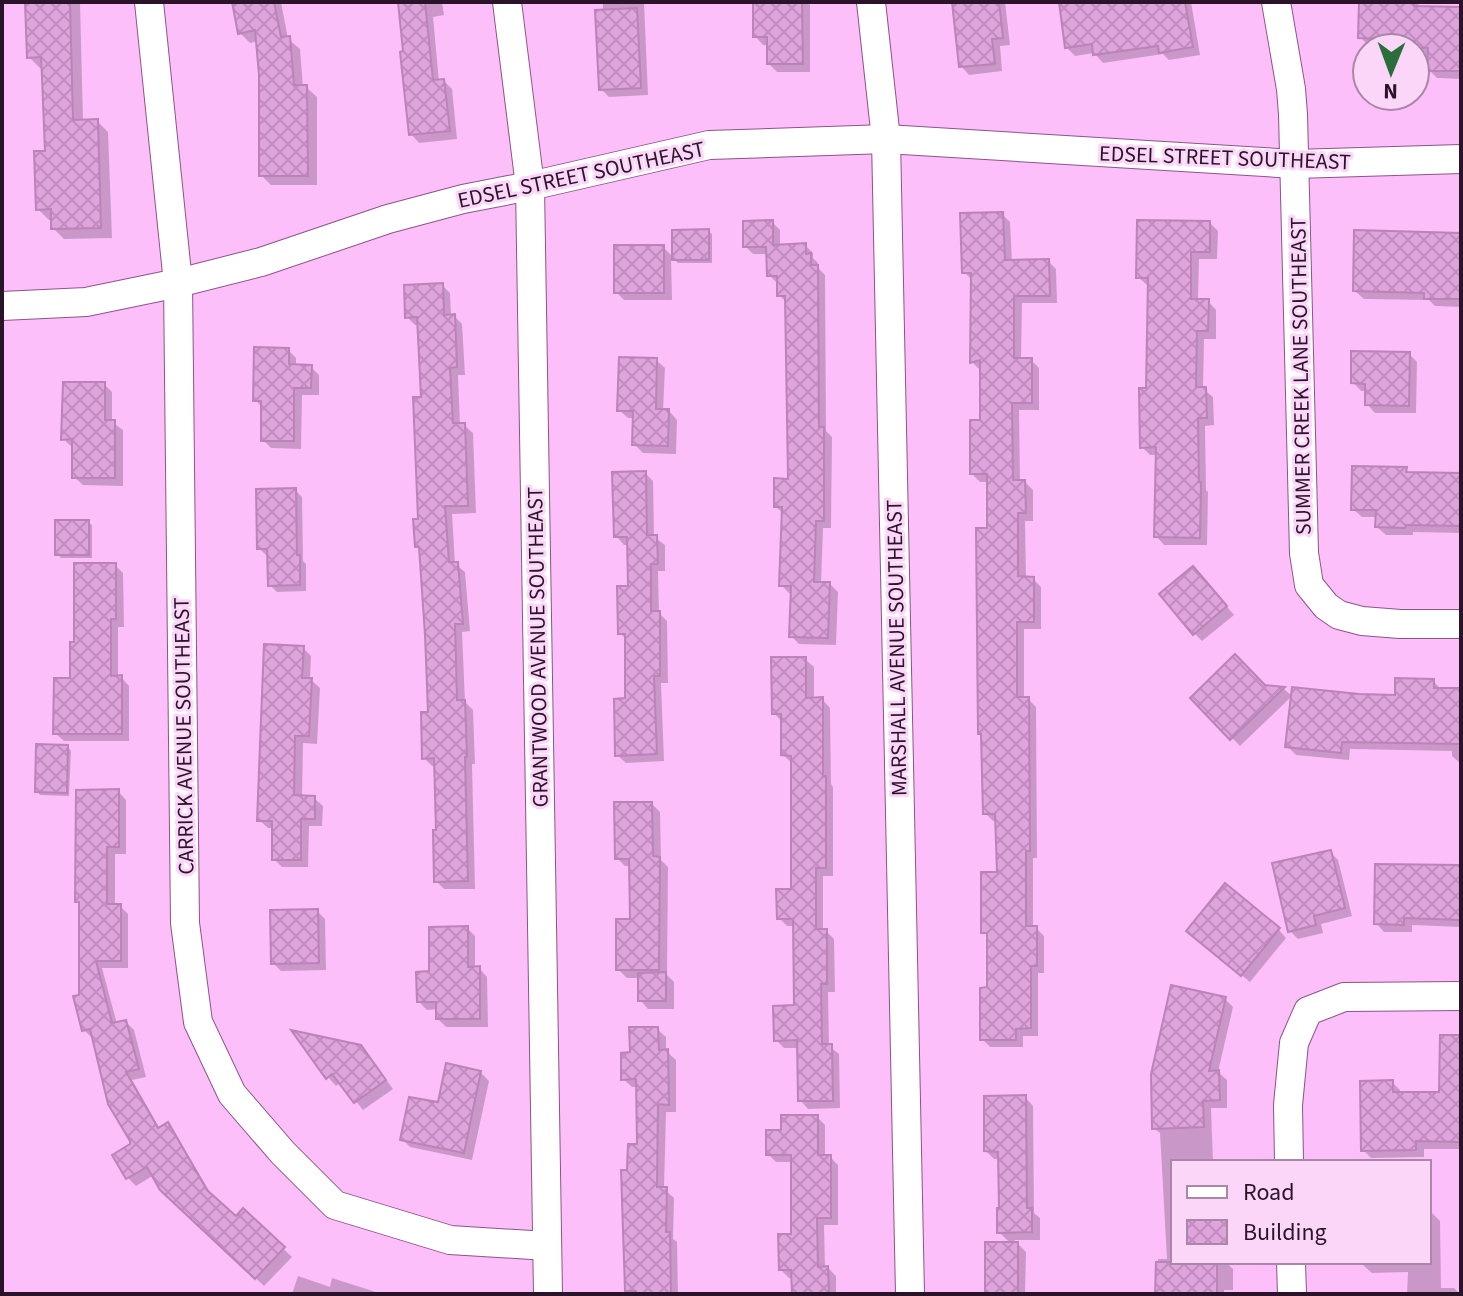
<svg xmlns="http://www.w3.org/2000/svg" width="1463" height="1296" font-family="'Source Sans 3',sans-serif">
<style>
.shadow{fill:#0003}
.building{fill:url(#building-cross-hatch);stroke:#bc82b9;stroke-width:2}
.lines{fill:none;stroke-linecap:round;stroke-linejoin:round}
.minor-casing{stroke:#8b5489;stroke-width:30}
.minor{stroke:#fff;stroke-width:28}
.labels{text-anchor:middle;stroke-width:6;stroke-linejoin:round;paint-order:stroke}
.street-label{font-size:22px;fill:#2b142a;stroke:#fcd6f9}
</style>
<defs>
<pattern id="building-cross-hatch" width="8" height="8" patternUnits="userSpaceOnUse" patternTransform="scale(2)"><rect width="8" height="8" fill="#e0a4dd"/><path d="M0 0l8 8M0 8l8-8" fill="none" stroke="#c08cbe"/></pattern>
</defs>
<rect width="100%" height="100%" fill="#fdbffa"/>
<g class="shadow">
<path d="M 27,2 L 80,2 L 83,121 L 97,121 L 108,132 L 112,238 L 64,239 L 53,228 L 53,220 L 49,220 L 38,209 L 47,153 L 44,68 L 40,68 L 29,57 Z"/>
<path d="M 234,2 L 281,2 L 288,39 L 300,49 L 303,87 L 306,87 L 317,97 L 317,185 L 271,185 L 261,175 L 261,75 L 258,41 L 250,43 L 240,33 Z"/>
<path d="M 400,2 L 442,2 L 444,15 L 433,17 L 439,82 L 444,81 L 452,89 L 457,139 L 419,143 L 411,134 Z"/>
<path d="M 603,2 L 644,2 L 648,95 L 609,97 L 601,89 Z"/>
<path d="M 755,2 L 806,2 L 810,5 L 810,72 L 777,72 L 769,64 L 769,45 L 763,45 L 755,36 Z"/>
<path d="M 954,2 L 1005,2 L 1010,45 L 1000,46 L 1002,71 L 969,75 L 961,66 Z"/>
<path d="M 1061,2 L 1191,2 L 1200,55 L 1169,60 L 1163,54 L 1103,63 L 1094,53 L 1075,56 L 1067,48 Z"/>
<path d="M 1361,2 L 1416,2 L 1422,8 L 1461,9 L 1461,79 L 1437,78 L 1429,70 L 1429,66 L 1415,66 L 1415,48 L 1384,48 L 1384,46 L 1369,46 L 1360,37 Z"/>
<path d="M 1002,214 L 1010,222 L 1012,262 L 1048,261 L 1056,269 L 1057,303 L 1022,303 L 1021,360 L 1031,360 L 1039,368 L 1039,410 L 1019,410 L 1020,482 L 1025,482 L 1033,490 L 1033,521 L 1025,521 L 1026,579 L 1033,579 L 1041,587 L 1041,629 L 1024,629 L 1024,699 L 1028,699 L 1036,707 L 1037,858 L 1033,858 L 1033,928 L 1036,928 L 1044,936 L 1044,973 L 1038,973 L 1038,1036 L 1023,1036 L 1023,1047 L 990,1047 L 982,1039 L 989,989 L 989,937 L 983,932 L 999,874 L 997,821 L 993,821 L 985,813 L 983,737 L 980,733 L 989,530 L 989,482 L 980,482 L 972,474 L 982,422 L 980,370 L 972,362 L 972,280 L 964,272 Z"/>
<path d="M 772,222 L 780,230 L 780,246 L 805,245 L 813,253 L 813,258 L 818,263 L 818,268 L 825,275 L 826,431 L 832,437 L 831,528 L 823,528 L 821,584 L 830,584 L 838,592 L 836,645 L 799,644 L 791,636 L 793,593 L 789,593 L 781,585 L 784,514 L 776,507 L 790,481 L 787,303 L 779,295 L 777,283 L 769,275 L 768,254 L 753,254 L 745,246 Z"/>
<path d="M 1210,223 L 1218,231 L 1217,259 L 1199,259 L 1198,301 L 1208,301 L 1216,310 L 1216,339 L 1204,339 L 1203,389 L 1213,397 L 1214,425 L 1205,426 L 1206,490 L 1208,492 L 1207,545 L 1164,545 L 1156,536 L 1158,455 L 1150,455 L 1142,447 L 1148,390 L 1150,285 L 1147,285 L 1138,277 Z"/>
<path d="M 708,231 L 712,234 L 712,263 L 678,263 L 671,257 L 672,300 L 624,300 L 616,292 L 663,247 L 674,258 Z"/>
<path d="M 1461,235 L 1461,307 L 1435,306 L 1429,300 L 1364,299 L 1355,291 Z"/>
<path d="M 442,285 L 450,293 L 451,316 L 454,316 L 462,324 L 465,375 L 458,375 L 460,425 L 464,425 L 473,433 L 476,513 L 452,514 L 455,564 L 465,572 L 470,631 L 462,632 L 465,702 L 473,710 L 475,764 L 472,764 L 475,889 L 444,889 L 436,881 L 438,832 L 436,766 L 432,766 L 424,758 L 430,714 L 421,550 L 417,546 L 420,521 L 423,399 L 420,325 L 415,325 L 407,317 Z"/>
<path d="M 288,350 L 296,358 L 296,366 L 311,367 L 319,375 L 319,395 L 302,395 L 301,449 L 271,448 L 263,440 L 263,408 L 255,400 Z"/>
<path d="M 1409,354 L 1417,362 L 1416,413 L 1375,413 L 1367,404 L 1367,391 L 1361,391 L 1353,382 Z"/>
<path d="M 656,360 L 665,368 L 663,411 L 669,411 L 677,420 L 676,454 L 643,453 L 634,444 L 635,418 L 628,418 L 619,410 Z"/>
<path d="M 104,384 L 112,392 L 112,422 L 123,430 L 123,486 L 83,485 L 74,477 L 74,447 L 72,447 L 63,439 Z"/>
<path d="M 1406,469 L 1410,474 L 1461,475 L 1461,533 L 1413,532 L 1413,535 L 1386,535 L 1377,527 L 1378,517 L 1362,517 L 1353,509 Z"/>
<path d="M 645,473 L 653,481 L 654,537 L 665,545 L 665,571 L 658,571 L 659,613 L 667,621 L 668,683 L 661,683 L 664,761 L 626,763 L 617,755 L 627,700 L 627,640 L 620,633 L 630,588 L 629,545 L 624,545 L 616,536 Z"/>
<path d="M 295,490 L 302,497 L 303,561 L 306,564 L 306,591 L 277,592 L 270,585 L 269,555 L 266,555 L 259,548 Z"/>
<path d="M 88,522 L 92,525 L 92,558 L 61,558 L 57,554 Z"/>
<path d="M 115,565 L 123,573 L 124,627 L 118,627 L 118,677 L 121,677 L 129,686 L 129,741 L 64,741 L 55,733 L 72,680 Z"/>
<path d="M 1201,576 L 1234,615 L 1202,641 L 1194,633 Z"/>
<path d="M 303,648 L 311,656 L 310,679 L 320,688 L 317,744 L 303,743 L 302,798 L 314,798 L 323,806 L 322,826 L 309,826 L 308,867 L 282,867 L 274,859 L 274,828 L 268,828 L 259,820 Z"/>
<path d="M 805,659 L 814,667 L 814,700 L 822,699 L 830,708 L 831,784 L 833,787 L 833,876 L 823,876 L 823,931 L 826,931 L 834,939 L 835,992 L 828,992 L 829,1046 L 839,1054 L 840,1108 L 808,1109 L 800,1100 L 799,1048 L 784,1048 L 776,1040 L 796,1007 L 795,926 L 787,926 L 779,918 L 793,891 L 792,763 L 783,755 L 782,722 L 774,713 Z"/>
<path d="M 1433,681 L 1442,690 L 1461,690 L 1461,764 L 1452,756 L 1452,751 L 1350,749 L 1349,760 L 1296,755 L 1288,747 Z"/>
<path d="M 1264,687 L 1284,689 L 1292,696 L 1240,746 L 1193,698 Z"/>
<path d="M 68,747 L 71,751 L 69,796 L 40,795 L 37,791 Z"/>
<path d="M 118,791 L 126,800 L 126,854 L 115,854 L 115,906 L 120,906 L 128,914 L 128,968 L 102,968 L 117,1024 L 126,1022 L 134,1030 L 146,1077 L 132,1080 L 160,1129 L 167,1124 L 175,1133 L 214,1199 L 236,1219 L 244,1211 L 292,1257 L 264,1286 L 171,1198 L 154,1175 L 136,1186 L 128,1178 L 133,1145 L 94,1038 L 92,1038 L 84,1030 L 81,997 L 81,905 L 77,901 Z"/>
<path d="M 652,804 L 660,812 L 661,860 L 668,867 L 667,975 L 674,982 L 674,1009 L 648,1009 L 640,1000 L 640,978 L 627,978 L 618,969 L 632,921 L 631,866 L 625,866 L 617,858 Z"/>
<path d="M 1330,852 L 1338,860 L 1352,916 L 1321,924 L 1323,933 L 1298,939 L 1290,931 Z"/>
<path d="M 1461,866 L 1461,927 L 1412,925 L 1412,932 L 1384,932 L 1376,923 Z"/>
<path d="M 317,911 L 325,919 L 326,970 L 281,971 L 273,963 Z"/>
<path d="M 467,928 L 475,936 L 475,969 L 479,968 L 487,977 L 488,1027 L 446,1027 L 438,1019 L 438,1009 L 427,1010 L 419,1002 L 431,973 Z"/>
<path d="M 1278,929 L 1286,938 L 1250,982 L 1197,939 Z"/>
<path d="M 1225,999 L 1233,1007 L 1218,1072 L 1227,1080 L 1227,1108 L 1211,1108 L 1213,1162 L 1173,1162 L 1173,1262 L 1226,1262 L 1233,1269 L 1233,1290 L 1224,1290 L 1224,1294 L 1157,1294 L 1158,1259 L 1167,1259 L 1160,1133 L 1154,1128 Z"/>
<path d="M 657,1029 L 666,1037 L 666,1051 L 676,1060 L 676,1112 L 666,1112 L 664,1189 L 674,1198 L 673,1239 L 677,1242 L 678,1294 L 630,1294 L 627,1291 L 629,1172 L 639,1146 L 638,1087 L 632,1087 L 623,1079 L 632,1054 Z"/>
<path d="M 360,1047 L 369,1056 L 393,1089 L 363,1110 L 341,1082 L 336,1086 L 328,1077 Z"/>
<path d="M 480,1072 L 489,1081 L 472,1160 L 410,1147 L 402,1139 L 439,1105 Z"/>
<path d="M 1461,1078 L 1461,1149 L 1424,1149 L 1424,1157 L 1371,1158 L 1363,1150 L 1392,1082 L 1400,1090 L 1400,1094 L 1441,1094 Z"/>
<path d="M 1025,1097 L 1033,1106 L 1034,1213 L 1040,1218 L 1040,1240 L 1014,1240 L 1026,1252 L 1025,1294 L 987,1294 L 1011,1244 L 999,1232 L 1000,1159 L 994,1159 L 986,1151 Z"/>
<path d="M 817,1117 L 825,1125 L 825,1157 L 830,1157 L 838,1165 L 838,1225 L 824,1225 L 825,1268 L 828,1268 L 836,1276 L 836,1294 L 794,1294 L 793,1278 L 789,1278 L 781,1270 L 793,1236 L 793,1162 L 776,1162 L 768,1154 L 783,1132 Z"/>
<path d="M 1429,1213 L 1432,1213 L 1440,1221 L 1441,1288 L 1454,1288 L 1460,1294 L 1407,1294 L 1408,1272 L 1372,1273 L 1363,1265 L 1363,1262 L 1429,1262 Z"/>
<path d="M 298,1276 L 330,1287 L 332,1278 L 382,1294 L 292,1294 Z"/>
</g>
<g class="building">
<path d="M 25,2 L 70,2 L 73,120 L 98,119 L 101,228 L 51,229 L 51,209 L 36,210 L 34,151 L 45,151 L 42,78 L 41,57 L 27,58 Z"/>
<path d="M 232,2 L 274,2 L 281,37 L 290,36 L 294,85 L 307,85 L 308,176 L 259,176 L 259,75 L 255,30 L 238,34 Z"/>
<path d="M 398,2 L 425,2 L 433,80 L 444,79 L 450,131 L 409,135 L 400,52 L 403,51 Z"/>
<path d="M 753,2 L 802,2 L 803,64 L 767,64 L 767,37 L 753,37 Z"/>
<path d="M 952,2 L 999,2 L 1003,38 L 992,39 L 995,64 L 959,67 Z"/>
<path d="M 1059,2 L 1185,2 L 1193,47 L 1159,53 L 1158,46 L 1093,55 L 1092,44 L 1065,48 Z"/>
<path d="M 1359,2 L 1414,2 L 1414,6 L 1461,7 L 1461,71 L 1427,71 L 1428,48 L 1382,48 L 1382,39 L 1358,38 Z"/>
<path d="M 637,8 L 641,88 L 599,90 L 595,10 Z"/>
<path d="M 1003,212 L 1005,260 L 1049,259 L 1050,296 L 1014,296 L 1014,358 L 1032,358 L 1032,403 L 1012,403 L 1013,480 L 1025,480 L 1026,513 L 1018,513 L 1018,576 L 1034,577 L 1034,622 L 1017,622 L 1017,697 L 1029,697 L 1030,851 L 1026,851 L 1026,926 L 1037,926 L 1037,966 L 1031,966 L 1031,1028 L 1016,1029 L 1016,1040 L 980,1040 L 980,988 L 987,987 L 987,933 L 981,933 L 981,872 L 997,872 L 995,814 L 983,814 L 981,734 L 978,734 L 976,528 L 987,528 L 987,474 L 970,474 L 970,420 L 980,420 L 980,360 L 970,363 L 971,273 L 962,273 L 960,213 Z"/>
<path d="M 773,220 L 773,245 L 806,243 L 806,254 L 811,253 L 811,265 L 818,265 L 819,427 L 824,427 L 824,521 L 816,521 L 814,582 L 830,582 L 828,638 L 789,637 L 791,586 L 779,586 L 782,507 L 774,507 L 774,478 L 788,479 L 785,296 L 777,296 L 777,276 L 767,276 L 766,247 L 743,247 L 743,221 Z"/>
<path d="M 1137,220 L 1210,221 L 1210,252 L 1191,252 L 1191,299 L 1209,299 L 1208,331 L 1197,331 L 1196,387 L 1206,387 L 1207,418 L 1198,418 L 1199,482 L 1201,482 L 1200,538 L 1154,537 L 1156,447 L 1140,448 L 1139,388 L 1146,388 L 1148,278 L 1136,278 Z"/>
<path d="M 709,229 L 709,260 L 672,260 L 672,230 Z"/>
<path d="M 1354,230 L 1461,233 L 1461,299 L 1424,299 L 1424,293 L 1353,291 Z"/>
<rect x="614" y="245" width="50" height="48"/>
<path d="M 443,283 L 444,315 L 455,314 L 457,367 L 450,368 L 453,423 L 465,423 L 468,506 L 445,506 L 449,562 L 458,562 L 463,624 L 455,624 L 457,700 L 465,700 L 467,757 L 465,757 L 468,881 L 434,882 L 433,830 L 436,830 L 434,758 L 422,759 L 421,712 L 428,712 L 425,635 L 419,547 L 415,547 L 413,519 L 418,519 L 413,397 L 421,397 L 417,317 L 405,318 L 404,285 Z"/>
<path d="M 254,347 L 289,348 L 289,364 L 312,365 L 311,388 L 294,388 L 294,441 L 261,441 L 261,401 L 253,401 Z"/>
<path d="M 1351,351 L 1410,352 L 1409,406 L 1365,405 L 1365,384 L 1351,383 Z"/>
<path d="M 619,357 L 657,358 L 656,409 L 669,409 L 668,446 L 632,445 L 633,411 L 617,411 Z"/>
<path d="M 63,382 L 105,382 L 105,420 L 115,420 L 115,478 L 72,478 L 72,439 L 61,440 Z"/>
<path d="M 1352,466 L 1407,467 L 1406,472 L 1461,473 L 1461,526 L 1406,525 L 1405,528 L 1375,527 L 1376,510 L 1351,510 Z"/>
<path d="M 646,471 L 647,535 L 657,535 L 658,564 L 651,564 L 651,611 L 660,611 L 660,676 L 654,676 L 657,754 L 615,756 L 614,699 L 625,698 L 625,634 L 618,634 L 617,586 L 628,586 L 627,537 L 614,537 L 612,472 Z"/>
<path d="M 296,488 L 297,555 L 300,555 L 300,585 L 268,586 L 267,549 L 257,549 L 256,489 Z"/>
<rect x="55" y="520" width="34" height="35"/>
<path d="M 74,563 L 116,563 L 116,619 L 111,619 L 111,676 L 122,675 L 122,734 L 53,734 L 54,678 L 70,678 L 70,642 L 74,642 Z"/>
<path d="M 1193,566 L 1227,606 L 1193,635 L 1159,594 Z"/>
<path d="M 264,644 L 304,646 L 302,678 L 312,678 L 309,736 L 295,736 L 294,795 L 315,796 L 315,819 L 301,819 L 301,860 L 272,860 L 272,821 L 257,821 Z"/>
<path d="M 1235,654 L 1265,685 L 1285,687 L 1230,740 L 1190,698 Z"/>
<path d="M 771,657 L 806,657 L 806,698 L 823,697 L 823,776 L 826,776 L 826,868 L 816,868 L 816,929 L 827,929 L 827,984 L 821,984 L 822,1044 L 832,1044 L 833,1101 L 798,1101 L 797,1040 L 774,1041 L 773,1006 L 794,1005 L 793,919 L 777,919 L 776,889 L 791,889 L 791,756 L 781,755 L 781,714 L 772,714 Z"/>
<path d="M 1395,678 L 1434,679 L 1434,688 L 1461,688 L 1461,744 L 1342,742 L 1341,753 L 1285,747 L 1292,687 L 1359,694 L 1395,695 Z"/>
<path d="M 36,744 L 68,745 L 67,793 L 35,792 Z"/>
<path d="M 119,789 L 119,847 L 107,847 L 107,904 L 121,904 L 121,961 L 96,961 L 112,1023 L 126,1020 L 139,1069 L 126,1072 L 158,1128 L 168,1122 L 207,1190 L 236,1216 L 243,1208 L 285,1247 L 255,1279 L 160,1190 L 147,1167 L 126,1179 L 112,1155 L 130,1144 L 130,1141 L 108,1104 L 90,1029 L 82,1031 L 73,996 L 79,995 L 79,902 L 75,902 L 76,790 Z"/>
<path d="M 614,802 L 652,802 L 653,856 L 660,857 L 659,970 L 616,970 L 616,919 L 630,919 L 629,859 L 615,859 Z"/>
<path d="M 1331,850 L 1345,908 L 1314,916 L 1316,925 L 1288,932 L 1272,863 Z"/>
<path d="M 1375,864 L 1461,865 L 1461,920 L 1404,918 L 1404,925 L 1374,924 Z"/>
<path d="M 1225,883 L 1280,928 L 1241,976 L 1186,931 Z"/>
<path d="M 318,909 L 319,963 L 271,964 L 270,910 Z"/>
<path d="M 468,926 L 468,967 L 480,966 L 480,1019 L 436,1019 L 436,1002 L 417,1002 L 416,972 L 429,971 L 429,927 Z"/>
<path d="M 666,972 L 666,1001 L 638,1001 L 638,973 Z"/>
<path d="M 1171,985 L 1226,997 L 1209,1071 L 1219,1070 L 1220,1100 L 1203,1101 L 1204,1127 L 1152,1129 L 1151,1074 Z"/>
<path d="M 629,1027 L 658,1027 L 659,1050 L 668,1049 L 669,1105 L 658,1104 L 657,1187 L 667,1187 L 666,1232 L 670,1232 L 671,1294 L 636,1294 L 636,1291 L 625,1291 L 621,1170 L 627,1170 L 628,1144 L 637,1144 L 636,1079 L 621,1080 L 621,1053 L 630,1052 Z"/>
<path d="M 291,1030 L 361,1045 L 386,1080 L 354,1103 L 332,1074 L 326,1079 Z"/>
<path d="M 1440,1035 L 1461,1035 L 1461,1142 L 1416,1141 L 1416,1150 L 1361,1151 L 1360,1081 L 1393,1080 L 1393,1092 L 1439,1092 Z"/>
<path d="M 446,1063 L 481,1071 L 464,1153 L 400,1140 L 409,1097 L 438,1102 Z"/>
<path d="M 1026,1095 L 1027,1208 L 1032,1208 L 1032,1232 L 997,1233 L 997,1208 L 999,1208 L 998,1152 L 984,1151 L 984,1096 Z"/>
<path d="M 781,1115 L 818,1115 L 818,1155 L 831,1155 L 831,1218 L 817,1218 L 818,1267 L 828,1266 L 829,1294 L 792,1294 L 791,1270 L 779,1270 L 778,1234 L 791,1234 L 791,1155 L 766,1155 L 766,1130 L 781,1130 Z"/>
<rect x="985" y="1242" width="33" height="52"/>
<path d="M 1156,1262 L 1217,1262 L 1217,1294 L 1155,1294 Z"/>
</g>
<g class="lines">
<defs>
<g id="minor">
<path d="M 149,2 L 178,283 L 185,923 L 198,1022 L 232,1094 L 283,1153 L 335,1205 L 450,1240 L 547,1246"/>
<path d="M 507,2 L 530,186 L 548,1294"/>
<path d="M 871,2 L 886,139 L 910,1294"/>
<path d="M 1276,2 L 1291,89 L 1293,114 L 1304,553 L 1309,585 L 1326,606 L 1339,615 L 1362,621 L 1400,624 L 1461,624"/>
<path d="M 2,306 L 86,302 L 178,283 L 261,262 L 388,219 L 463,199 L 530,186 L 709,145 L 886,139 L 1295,164 L 1461,159"/>
<path d="M 1289,1162 L 1288,1105 L 1294,1043 L 1308,1011 L 1344,997 L 1461,996"/>
<path d="M 1291,1262 L 1292,1294"/>
</g>
</defs>
<use href="#minor" class="minor-casing"/>
<use href="#minor" class="minor"/>
</g>
<g class="labels">
<g class="street-label">
<text transform="translate(1225 157) rotate(2)" y="8">EDSEL STREET SOUTHEAST</text>
<text transform="translate(581 174) rotate(-12)" y="8">EDSEL STREET SOUTHEAST</text>
<text transform="translate(1300 376) rotate(-91)" y="8">SUMMER CREEK LANE SOUTHEAST</text>
<text transform="translate(537 647) rotate(-91)" y="8">GRANTWOOD AVENUE SOUTHEAST</text>
<text transform="translate(896 648) rotate(-91)" y="8">MARSHALL AVENUE SOUTHEAST</text>
<text transform="translate(183 736) rotate(-91)" y="8">CARRICK AVENUE SOUTHEAST</text>
</g>
</g>
<rect width="1463" height="1296" fill="none" stroke="#2b142a" stroke-width="8"/>
<rect x="1171" y="1160" width="260" height="104" fill="#fcd6f9" stroke="#a888a6" stroke-width="2"/>
<rect x="1187" y="1186" width="40" height="12" fill="#ffffff" stroke="#a888a6" stroke-width="2"/>
<text x="1243" y="1200" font-size="24" fill="#2b142a">Road</text>
<rect x="1187" y="1220" width="40" height="24" fill="url(#building-cross-hatch)" stroke="#a888a6" stroke-width="2"/>
<text x="1243" y="1240" font-size="24" fill="#2b142a">Building</text>
<g transform="translate(1391 72) rotate(181)"><circle r="38" fill="#fcd6f9" stroke="#a888a6" stroke-width="2"/>
<path d="M0-6L14 30L0 20L-14 30Z" fill="#2a6e39"/>
<text y="-12" font-size="22" font-weight="bold" text-anchor="middle" fill="#2b142a">N</text>
</g>
</svg>
